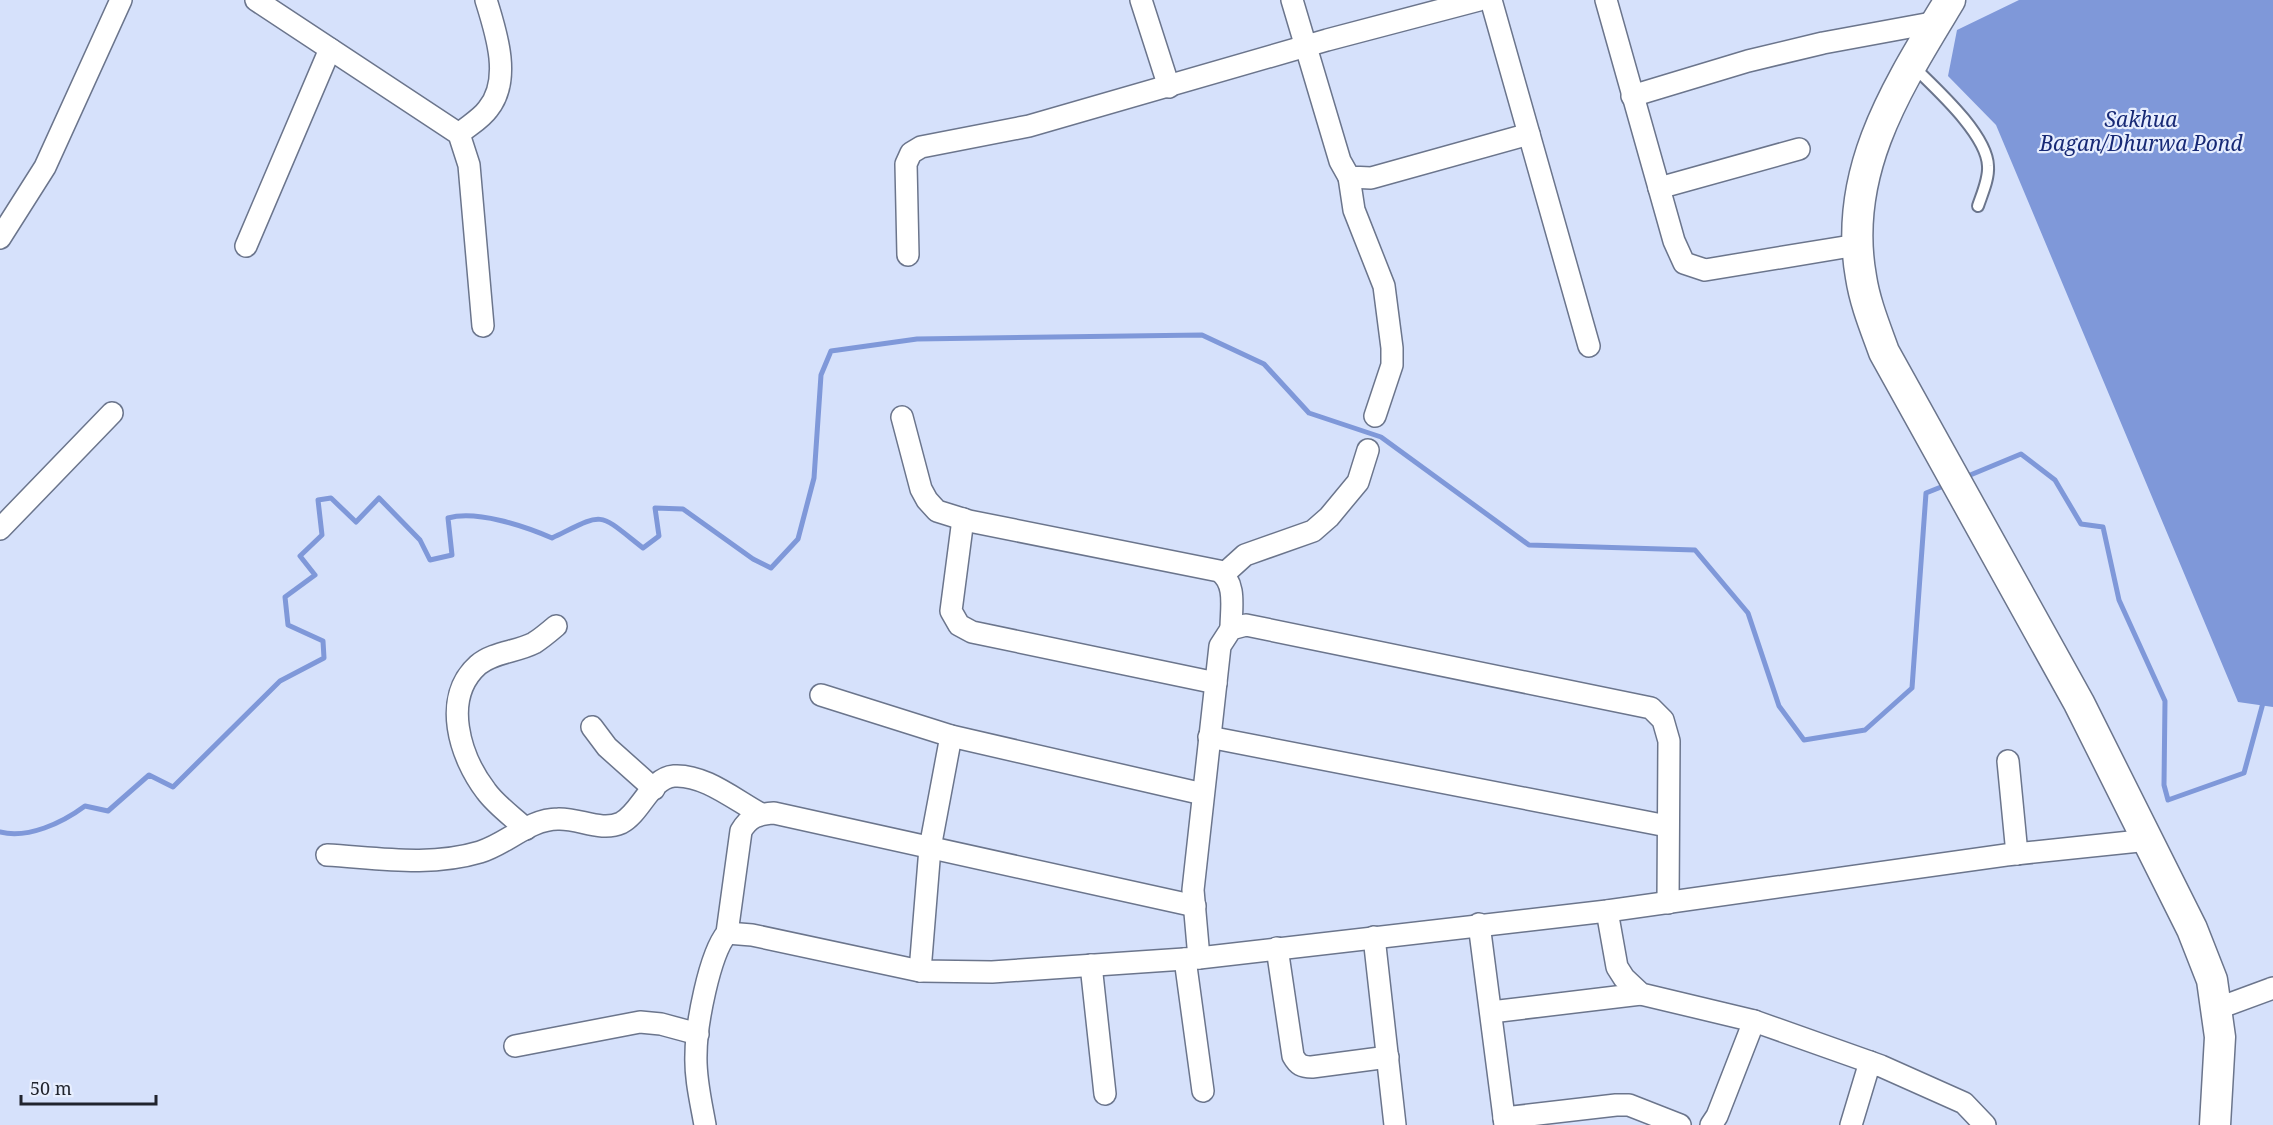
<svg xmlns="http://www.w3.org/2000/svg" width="2273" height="1125" font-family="'Noto Serif',serif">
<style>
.water{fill:#7f98d9}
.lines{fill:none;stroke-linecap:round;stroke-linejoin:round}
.stream{stroke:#7f98d9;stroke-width:5}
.lane-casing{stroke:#6b758c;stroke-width:14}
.street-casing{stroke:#6b758c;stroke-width:24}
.secondary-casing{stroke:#6b758c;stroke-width:33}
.lane{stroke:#fff;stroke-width:10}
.street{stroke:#fff;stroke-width:21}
.secondary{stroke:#fff;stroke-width:30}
.labels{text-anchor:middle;stroke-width:4.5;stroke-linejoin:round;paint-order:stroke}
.water-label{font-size:21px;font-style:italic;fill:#172975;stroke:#e7eefe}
</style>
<rect width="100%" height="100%" fill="#d6e1fb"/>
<path class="water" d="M 2019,0 L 2273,0 L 2273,707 L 2238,702 L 1996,125 L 1948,76 L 1957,30 Z"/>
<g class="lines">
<g class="stream">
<path d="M 1963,478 L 2021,454 L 2055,480 L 2081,524 L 2103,527 L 2119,600 L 2165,701 L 2164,785 L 2168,800 L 2244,773 L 2263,703"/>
<path d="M 0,832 C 28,839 62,823 85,806 L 108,811 L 149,775 L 173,787 L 280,681 L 324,658 L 323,641 L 288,625 L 285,597 L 315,575 L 300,556 L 322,535 L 318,500 L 331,498 L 356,522 L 379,498 L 420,540 L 430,560 L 452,555 L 448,518 C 477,510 524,526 552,538 C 606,512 596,511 643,548 L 659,536 L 655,508 L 683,509 L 753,559 L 771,568 L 798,539 L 814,478 L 821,375 L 831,351 L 917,339 L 1202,335 L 1264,364 L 1309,413 L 1381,437 L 1529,545 L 1695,550 L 1748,613 L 1779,706 L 1804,740 L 1865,730 L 1912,688 L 1926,493 L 1946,485"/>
</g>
<defs>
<path id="lane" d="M 1914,67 C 1935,88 1987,134 1988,166 C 1989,179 1982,194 1978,206"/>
<g id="street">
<path d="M 256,0 L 459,134 L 469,165 L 483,326"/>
<path d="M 1141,0 L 1169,87"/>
<path d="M 1292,0 L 1340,161 L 1349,177 L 1371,178 L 1529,134"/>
<path d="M 1491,0 L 1589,346"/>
<path d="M 1606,0 L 1674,241 L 1684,263 L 1705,270 L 1857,245"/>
<path d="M 1632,96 L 1748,61 L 1823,43 L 1937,22"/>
<path d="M 459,134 C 468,126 481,119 488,109 C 512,80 496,32 486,0"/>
<path d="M 1349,177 L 1354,210 L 1384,286 L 1392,348 L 1392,365 L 1375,416"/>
<path d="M 1659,188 L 1799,149"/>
<path d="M 0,238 L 45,167 L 121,0"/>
<path d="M 246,246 L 330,49"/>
<path d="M 908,255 L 906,164 L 911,153 L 921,147 L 1029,126 L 1327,40 L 1479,0"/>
<path d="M 902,417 L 921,489 L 927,500 L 937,511 L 969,521 L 1219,571 C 1237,583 1231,609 1231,629"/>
<path d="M 963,519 L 951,611 L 959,625 L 972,632 L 1216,683"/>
<path d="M 0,529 L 112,413"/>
<path d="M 1224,574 L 1245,555 L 1313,531 L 1329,517 L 1358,482 L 1368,450"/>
<path d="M 821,695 L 951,736 L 1203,794"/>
<path d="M 592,727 L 607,747 L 654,789"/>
<path d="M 1209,737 L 1667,826"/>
<path d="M 2008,761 L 2017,854"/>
<path d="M 526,829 C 513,817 496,805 486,791 C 460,757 441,698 478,665 C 493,652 517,652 534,643 C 542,638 549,632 556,626"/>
<path d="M 327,855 C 378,858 430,867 480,852 C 507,844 529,819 558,819 C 579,818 601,832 621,823 C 641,813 650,778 674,776 C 704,774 735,800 761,814"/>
<path d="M 1607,911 L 1617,967 L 1624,978 L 1641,994 L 1754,1021 L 1881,1066 L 1964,1103 L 1985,1125"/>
<path d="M 1479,924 L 1505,1125"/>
<path d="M 727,933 L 752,935 L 920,971 L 992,972 L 1199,958 L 1607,911 L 2006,855 L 2149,840"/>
<path d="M 1374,937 L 1395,1125"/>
<path d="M 1277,948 L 1293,1056 C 1298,1065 1302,1067 1312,1067 L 1388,1057"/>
<path d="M 1199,958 L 1193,890 L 1220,646 L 1231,629 L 1246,625 L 1651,708 L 1663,720 L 1669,741 L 1668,903"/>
<path d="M 1185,959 L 1203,1091"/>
<path d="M 1091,965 L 1105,1094"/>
<path d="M 920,971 L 930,848 L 951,736"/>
<path d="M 2216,1009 L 2273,988"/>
<path d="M 1491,1012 L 1641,994"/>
<path d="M 515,1046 L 640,1022 L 661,1024 L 698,1034"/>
<path d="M 1504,1118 L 1616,1105 L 1629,1105 L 1680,1125"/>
<path d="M 705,1125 C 701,1102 695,1078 696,1055 C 696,1026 709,955 727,933 L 741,831 C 749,817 758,814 774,813 L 1195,906"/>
<path d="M 1711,1125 L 1717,1116 L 1754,1021"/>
<path d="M 1851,1125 L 1870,1062"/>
</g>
<path id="secondary" d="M 1950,0 C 1898,86 1842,171 1861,277 C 1865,303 1875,327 1884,352 L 2079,703 L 2192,929 L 2212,980 L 2220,1037 L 2215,1125"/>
</defs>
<use href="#lane" class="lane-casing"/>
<use href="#street" class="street-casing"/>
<use href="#secondary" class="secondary-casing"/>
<use href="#lane" class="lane"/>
<use href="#street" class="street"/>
<use href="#secondary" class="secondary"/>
</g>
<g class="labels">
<g class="water-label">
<text x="2141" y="127">Sakhua<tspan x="2141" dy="24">Bagan/Dhurwa Pond</tspan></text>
</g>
</g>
<path d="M21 1095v9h135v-9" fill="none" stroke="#21242e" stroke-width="3"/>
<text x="30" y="1095" font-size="18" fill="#21242e" stroke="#e7eefe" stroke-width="4.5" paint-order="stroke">50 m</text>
</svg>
